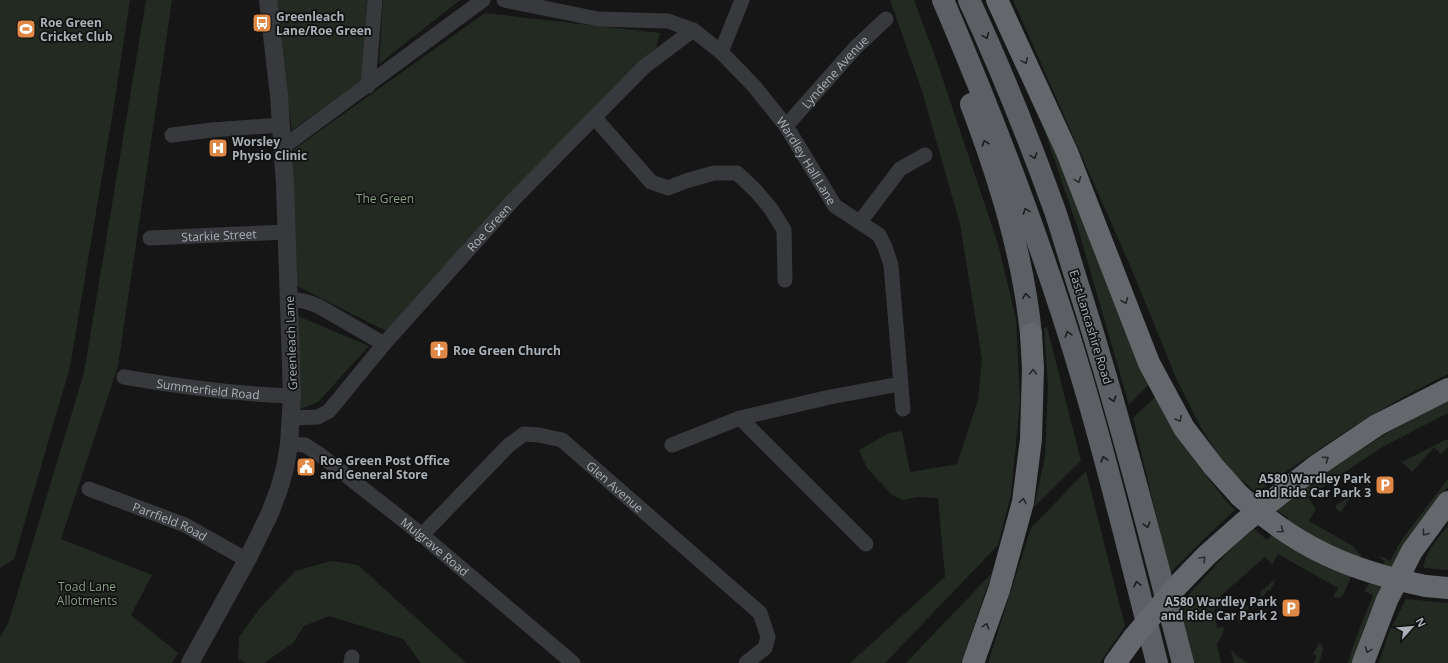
<svg xmlns="http://www.w3.org/2000/svg" width="1448" height="663" font-family="'Open Sans',sans-serif">
	<style>
		.green { fill: #232a22 }
		.lines { fill: none; stroke-linecap: round; stroke-linejoin: round }
		.minor { stroke: #37393c; stroke-width: 15 }
		.tertiary { stroke: #37393c; stroke-width: 18 }
		.trunk { stroke: #5c6064; stroke-width: 22 }
		.motorway { stroke: #64686d; stroke-width: 22 }
		.motorway-bridge { stroke: #64686d; stroke-width: 22 }
		.oneway { stroke: #1c1d1e }
		.oneway2 { stroke: #262729 }
		.labels { text-anchor: middle; dominant-baseline: central; stroke-width: 3.5; stroke-linejoin: round; paint-order: stroke }
		.poi-label { font-size: 12px; font-weight: bold; fill: #a9b0b6; stroke: #111112; text-anchor: start }
		.street-label { font-size: 12px; fill: #a9b0b6; stroke: #111112 }
		.park-label { font-size: 12px; fill: #879f82; stroke: #111112 }
	</style>
	<rect width="100%" height="100%" fill="#161617"/>
	<g class="green">
		<polygon points="0,0 130,0 113,111 70,367 14,559 0,568"/>
		<polygon points="146,0 172,0 118,366 61,539 152,575 131,615 178,653 172,663 0,663 0,637 8,624 84,373"/>
		<polygon points="273,0 367,0 362,80 292,130"/>
		<polygon points="383,0 460,0 379,64"/>
		<polygon points="890,0 914,0 935,56 998,244 1016,319 1020,402 1011,495 998,545 885,663 850,663 945,577 938,498 919,497 902,500 892,495 867,468 859,450 889,433 902,431 910,472 957,464 978,400 982,359 960,224 922,91"/>
		<path d="M 1013,0 L 1448,0 L 1448,374 C 1378,408 1319,448 1256,493 L 1226,466 L 1200,426 L 1176,378 L 1132,270 Z"/>
		<polygon points="485,13 660,33 656,48 386,331 297,286 290,152"/>
		<polygon points="1032,94 1150,383 1129,405 1079,232"/>
		<polygon points="298,316 369,346 318,402 299,410"/>
		<polygon points="1047,327 1081,461 1034,507 1045,457 1048,386 1044,328"/>
		<polygon points="1156,396 1192,457 1226,501 1235,510 1209,534 1170,573 1133,418"/>
		<path d="M 1448,401 L 1448,413 L 1384,446 L 1308,497 L 1316,509 L 1309,521 L 1351,545 L 1361,555 L 1343,595 C 1340,598 1337,599 1333,597 L 1338,588 L 1278,554 L 1272,565 L 1265,557 L 1218,598 L 1224,607 L 1214,609 L 1217,628 L 1224,627 L 1223,633 L 1217,644 L 1221,663 L 1190,663 L 1177,607 L 1229,551 L 1253,528 L 1267,540 L 1288,518 L 1276,510 C 1329,467 1386,431 1448,401 Z"/>
		<polygon points="1445,440 1448,440 1448,447 1441,454 1434,447 1412,472 1402,462"/>
		<polygon points="1086,471 1125,626 1100,663 988,663 1031,528"/>
		<polygon points="1448,479 1448,487 1441,495 1377,597 1365,625 1353,663 1348,663 1354,643 1373,595 1364,591 1385,562 1380,558 1381,556 1390,561 1402,539"/>
		<polygon points="1372,482 1365,492 1361,489 1355,498 1351,496 1341,512 1336,509 1336,505"/>
		<path d="M 1448,525 L 1448,570 L 1424,568 C 1422,556 1441,535 1448,525 Z"/>
		<polygon points="331,561 358,565 466,663 421,663 403,639 329,616 304,626 293,643 264,663 246,663 238,659 239,637 260,608 295,571"/>
		<polygon points="992,573 961,663 906,663"/>
		<polygon points="1276,579 1270,591 1268,590 1262,598 1260,594 1261,591"/>
		<polygon points="1406,599 1448,603 1448,663 1379,663 1389,632"/>
		<path d="M 1246,605 L 1249,607 L 1239,624 C 1236,615 1238,609 1246,605 Z"/>
		<polygon points="1319,643 1322,645 1323,650 1319,663 1313,663 1317,656 1313,654"/>
		<polygon points="1232,650 1237,656 1248,663 1234,663 1231,651"/>
	</g>
	<g class="lines">
		<g class="minor">
			<path id="s1" d="M 504,0 L 598,19 L 668,21 L 693,30 L 721,52 L 754,86 L 786,126 L 835,206 L 879,235 L 885,247 L 891,265 L 903,409"/>
			<polyline points="721,52 742,0"/>
			<polyline points="368,86 375,0"/>
			<polyline points="595,118 651,182 668,188 686,181 714,173 737,173 756,191 771,209 784,230 785,280"/>
			<path id="s2" d="M 786,126 L 856,47 L 886,19"/>
			<polyline points="172,135 212,130 281,125"/>
			<polyline points="283,147 483,0"/>
			<polyline points="860,222 900,169 925,155"/>
			<path id="s3" d="M 150,238 L 287,232"/>
			<path d="M 290,299 C 301,300 310,302 320,307 L 384,344"/>
			<path id="s4" d="M 124,377 C 181,387 234,394 292,396"/>
			<path id="s5" d="M 291,418 L 318,417 L 329,411 L 384,344 L 514,199 L 644,67 L 693,30"/>
			<polyline points="740,418 866,544"/>
			<path id="s6" d="M 289,444 L 305,445 L 319,454 L 422,535 L 573,663"/>
			<polyline points="672,445 740,418 830,397 900,384"/>
			<path id="s7" d="M 89,489 L 185,525 L 247,560"/>
			<path id="s8" d="M 422,535 L 509,445 L 524,434 L 539,435 L 562,440 L 760,613 L 768,637 L 765,648 L 746,663"/>
			<polyline points="351,663 352,657"/>
		</g>
		<polyline class="tertiary" points="190,663 247,560 270,513 279,489 285,468 289,444 292,396 285,185 279,96 268,0"/>
		<g class="trunk">
			<path d="M 943,0 C 996,124 1044,249 1082,378 C 1110,472 1133,568 1157,663"/>
			<path d="M 969,0 C 1001,69 1029,139 1055,211 C 1063,235 1070,260 1078,285 C 1118,410 1150,536 1183,663"/>
			<path d="M 971,104 C 999,178 1023,255 1031,334"/>
		</g>
		<g class="motorway">
			<polyline points="997,0 1067,152 1149,363 1184,428 1214,467 1240,496"/>
			<polyline points="1426,586 1448,588"/>
			<polyline points="1176,587 1207,555 1243,523 1316,466 1377,425 1448,389"/>
			<polyline points="973,663 999,590 1023,502 1031,439 1033,368 1031,334"/>
			<polyline points="1115,663 1134,637"/>
			<polyline points="1363,663 1387,600 1412,551 1448,502"/>
		</g>
		<g class="motorway-bridge">
			<path d="M 1240,496 C 1298,548 1351,571 1426,586"/>
			<polyline points="1134,637 1176,587"/>
		</g>
	</g>
	<defs><path id="oneway-chevron" d="M-2-3.5L2.5 0L-2 3.5" fill="none" stroke-width="1.6" stroke-linecap="round" stroke-linejoin="round"/></defs>
	<g class="oneway">
		<use href="#oneway-chevron" transform="translate(986 36) rotate(66)"/>
		<use href="#oneway-chevron" transform="translate(985 143) rotate(-109)"/>
		<use href="#oneway-chevron" transform="translate(1034 156) rotate(70)"/>
		<use href="#oneway-chevron" transform="translate(1026 211) rotate(-110)"/>
		<use href="#oneway-chevron" transform="translate(1026 296) rotate(-98)"/>
		<use href="#oneway-chevron" transform="translate(1068 334) rotate(-108)"/>
		<use href="#oneway-chevron" transform="translate(1113 399) rotate(74)"/>
		<use href="#oneway-chevron" transform="translate(1104 459) rotate(-105)"/>
		<use href="#oneway-chevron" transform="translate(1147 525) rotate(75)"/>
		<use href="#oneway-chevron" transform="translate(1137 584) rotate(-103)"/>
	</g>
	<g class="oneway2">
		<use href="#oneway-chevron" transform="translate(1025 61) rotate(66)"/>
		<use href="#oneway-chevron" transform="translate(1078 180) rotate(69)"/>
		<use href="#oneway-chevron" transform="translate(1125 301) rotate(68)"/>
		<use href="#oneway-chevron" transform="translate(1033 372) rotate(-89)"/>
		<use href="#oneway-chevron" transform="translate(1179 419) rotate(61)"/>
		<use href="#oneway-chevron" transform="translate(1326 459) rotate(-34)"/>
		<use href="#oneway-chevron" transform="translate(1023 501) rotate(-79)"/>
		<use href="#oneway-chevron" transform="translate(1281 530) rotate(35)"/>
		<use href="#oneway-chevron" transform="translate(1425 533) rotate(126)"/>
		<use href="#oneway-chevron" transform="translate(1203 559) rotate(-45)"/>
		<use href="#oneway-chevron" transform="translate(986 626) rotate(-71)"/>
		<use href="#oneway-chevron" transform="translate(1368 650) rotate(111)"/>
	</g>
	<defs>
		<g id="bus-square" transform="scale(1)"><rect x="-9" y="-9" width="18" height="18" rx="4" fill="#e08845" stroke="#111112"/><path d="M-5-6H5V4H4V6H2V4H-2V6H-4V4H-5ZM-3.5-4V0h7V-4ZM-3.5 1.2v1.5H-2V1.2ZM2 1.2v1.5H3.5V1.2Z" fill="#fff"/></g>
		<g id="stadium-square" transform="scale(1)"><rect x="-9" y="-9" width="18" height="18" rx="4" fill="#e08845" stroke="#111112"/><path d="M0-5a6.5 5 0 1 0 0 10a6.5 5 0 1 0 0-10ZM-3.5-1.8h7v3.6h-7Z" fill="#fff"/></g>
		<g id="hospital-square" transform="scale(1)"><rect x="-9" y="-9" width="18" height="18" rx="4" fill="#e08845" stroke="#111112"/><path d="M-5-5h3v3.5h4V-5h3V5h-3V1.5h-4V5h-3Z" fill="#fff"/></g>
		<g id="church-square" transform="scale(1)"><rect x="-9" y="-9" width="18" height="18" rx="4" fill="#e08845" stroke="#111112"/><path d="M-1.2-6h2.4v3.5h3.3v2.4h-3.3V6h-2.4V-.1h-3.3v-2.4h3.3Z" fill="#fff"/></g>
		<g id="civic-square" transform="scale(1)"><rect x="-9" y="-9" width="18" height="18" rx="4" fill="#e08845" stroke="#111112"/><path d="M-.6-6.5H3V-4.5H.6V-3L4-1V1h2V6H-6V1h2V-1L-.6-3ZM-1.2 2.5V6h2.4V2.5Z" fill="#fff"/></g>
		<g id="parking-square" transform="scale(1)"><rect x="-9" y="-9" width="18" height="18" rx="4" fill="#e08845" stroke="#111112"/><path d="M-3.5-5.5H1a3.5 3.5 0 0 1 0 7H-1V5.5H-3.5ZM-1-3.4V-.6H.8a1.4 1.4 0 0 0 0-2.8Z" fill="#fff"/></g>
	</defs>
	<g fill-rule="evenodd">
		<use href="#bus-square" x="262" y="23"/>
		<use href="#stadium-square" x="26" y="29"/>
		<use href="#hospital-square" x="218" y="148"/>
		<use href="#church-square" x="439" y="350"/>
		<use href="#civic-square" x="306" y="467"/>
		<use href="#parking-square" x="1385" y="485"/>
		<use href="#parking-square" x="1291" y="608"/>
	</g>
	<g class="labels">
		<g class="poi-label">
			<text x="276" y="16">Greenleach<tspan x="276" dy="14">Lane/Roe Green</tspan></text>
			<text x="40" y="22">Roe Green<tspan x="40" dy="14">Cricket Club</tspan></text>
			<text x="232" y="141">Worsley<tspan x="232" dy="14">Physio Clinic</tspan></text>
			<text x="453" y="350">Roe Green Church</text>
			<text x="320" y="460">Roe Green Post Office<tspan x="320" dy="14">and General Store</tspan></text>
			<text x="1371" y="478" text-anchor="end">A580 Wardley Park<tspan x="1371" dy="14">and Ride Car Park 3</tspan></text>
			<text x="1277" y="601" text-anchor="end">A580 Wardley Park<tspan x="1277" dy="14">and Ride Car Park 2</tspan></text>
		</g>
		<g class="street-label">
			<text stroke="none"><textPath href="#s2" startOffset="73">Lyndene Avenue</textPath></text>
			<text stroke="none"><textPath href="#s1" startOffset="367">Wardley Hall Lane</textPath></text>
			<text stroke="none"><textPath href="#s5" startOffset="283">Roe Green</textPath></text>
			<text stroke="none"><textPath href="#s3" startOffset="69">Starkie Street</textPath></text>
			<text transform="translate(1091 327) rotate(73)">East Lancashire Road</text>
			<text transform="translate(291 343) rotate(-92)">Greenleach Lane</text>
			<text stroke="none"><textPath href="#s4" startOffset="85">Summerfield Road</textPath></text>
			<text stroke="none"><textPath href="#s8" startOffset="253">Glen Avenue</textPath></text>
			<text stroke="none"><textPath href="#s7" startOffset="87">Parrfield Road</textPath></text>
			<text stroke="none"><textPath href="#s6" startOffset="181">Mulgrave Road</textPath></text>
		</g>
		<g class="park-label">
			<text x="385" y="198">The Green</text>
			<text x="87" y="586">Toad Lane<tspan x="87" dy="14">Allotments</tspan></text>
		</g>
	</g>
	<g transform="translate(1412 627) rotate(63)" stroke="#111112" stroke-width="3" paint-order="stroke">
	<path d="M0-3L7 15L0 10L-7 15Z" fill="#a9b0b6"/>
	<text y="-6" font-size="11" font-weight="bold" text-anchor="middle" fill="#a9b0b6">N</text>
	</g>
</svg>
